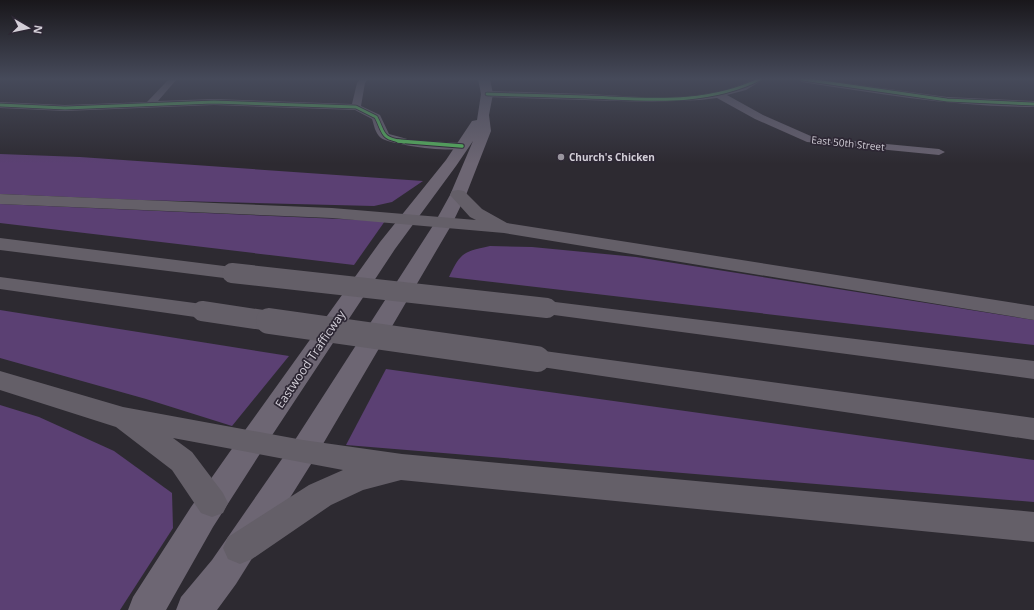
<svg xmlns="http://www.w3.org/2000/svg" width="1034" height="610" font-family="'Open Sans',sans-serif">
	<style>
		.green { fill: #5b4073 }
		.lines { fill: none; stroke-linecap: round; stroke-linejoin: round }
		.street { fill: #696270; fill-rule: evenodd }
		.secondary { fill: #6d6673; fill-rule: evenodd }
		.highway { fill: #645f68; fill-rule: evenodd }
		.highway-bridge-far1 { stroke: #645f68; stroke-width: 20 }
		.highway-bridge { stroke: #645f68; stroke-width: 26 }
		.cycleway-far1-casing { stroke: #2d2734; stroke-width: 4.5 }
		.cycleway-casing { stroke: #2d2734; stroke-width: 5.5 }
		.cycleway-far1 { stroke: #56b35d; stroke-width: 3 }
		.cycleway { stroke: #56b35d; stroke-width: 3.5 }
		.poi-dot { fill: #99959e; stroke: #2d2734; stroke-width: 1.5 }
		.labels { text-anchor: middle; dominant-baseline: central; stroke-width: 3.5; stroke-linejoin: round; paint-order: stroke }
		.far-street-label { font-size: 10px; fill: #d3cfd8; stroke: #2d2734 }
		.far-poi-label { font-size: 10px; font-weight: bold; fill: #d3cfd8; stroke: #2d2734; text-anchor: start }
		.street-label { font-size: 12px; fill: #d3cfd8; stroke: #2d2734 }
	</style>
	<rect width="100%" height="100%" fill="#2d2a31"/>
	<g class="green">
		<polygon points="0,154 80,157 423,181 392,202 374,206 139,200 0,194"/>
		<polygon points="0,204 385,221 354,265 0,223"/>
		<path d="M 490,246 L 532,247 L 636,257 L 1034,320 L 1034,345 L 449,277 C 461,252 463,252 490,246 Z"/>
		<polygon points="0,310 289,356 232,426 146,399 0,358"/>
		<polygon points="386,369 1034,460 1034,502 346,445"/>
		<polygon points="0,405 39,417 114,451 172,493 173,528 120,610 0,610"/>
	</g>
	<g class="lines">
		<g class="street">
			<path d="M 169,79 L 177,79 L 158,101 L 214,99 L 352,104 L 357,83 L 360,79 L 368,79 L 365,83 L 361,106 L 380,115 L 389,134 L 411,140 L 462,143 L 468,146 C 461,155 391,145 381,138 C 375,133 374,125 372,119 L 355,110 L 214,105 L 65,111 L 0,108 L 0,102 L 65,105 L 147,102 Z"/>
			<path d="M 754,79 L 764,79 L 746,90 L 727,95 L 763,115 L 813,137 L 939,149 L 945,152 L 939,155 L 807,142 L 755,119 L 717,98 L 700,100 L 652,102 L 487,97 L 482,94 L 487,91 C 521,92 554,93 588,94 C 643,97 703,104 754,79 Z"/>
			<path d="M 798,79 L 816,79 L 947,97 L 1034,101 L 1034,107 C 956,107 879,94 802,82 Z"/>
		</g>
		<polygon class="secondary" points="478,79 490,79 493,94 489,115 491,131 466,195 452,224 313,461 236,584 217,610 176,610 181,597 212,560 293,443 434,224 450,195 473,141 456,166 395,249 263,449 213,527 166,610 128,610 133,597 191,507 243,433 380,242 446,160 472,121 477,120 481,94"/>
		<g class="highway">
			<polygon points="458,190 464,191 482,209 507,223 1034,306 1034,320 504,233 332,218 0,204 0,194 332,208 476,220 470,217 450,195 452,191"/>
			<polygon points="0,238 232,267 239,269 242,273 239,277 232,279 0,250"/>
			<polygon points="0,277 202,304 210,306 213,311 210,316 202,318 0,289"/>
			<polygon points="547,301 1034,361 1034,379 539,313 536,308 539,303"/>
			<polygon points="537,350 1034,418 1034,440 528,365 525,359 528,353"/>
			<polygon points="0,371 123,407 303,440 402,454 1034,512 1034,542 401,480 363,490 331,505 252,559 240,564 228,559 223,548 228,537 309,485 343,470 173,438 192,452 223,493 228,503 223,513 212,517 201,513 172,470 116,427 0,390"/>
		</g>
		<g class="highway-bridge-far1">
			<polyline points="232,273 547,308"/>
			<polyline points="202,311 276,322"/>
		</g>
		<polyline class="highway-bridge" points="269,321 537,359"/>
		<g class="cycleway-far1-casing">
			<g id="cycleway-far1">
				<polyline points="802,79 947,100 1034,104"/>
				<path d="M 487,94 C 520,95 554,96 587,97 C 646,99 706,106 760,79"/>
				<path d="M 0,105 L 65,108 L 214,102 L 356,107 L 376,117 C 385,134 380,138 404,142"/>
			</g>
		</g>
		<g class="cycleway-casing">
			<polyline id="cycleway" points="398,141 462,146"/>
		</g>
		<use href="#cycleway-far1" class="cycleway-far1"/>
		<use href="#cycleway" class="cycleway"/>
	</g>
	<linearGradient id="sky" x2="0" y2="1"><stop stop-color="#19171b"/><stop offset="0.48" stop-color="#464a5a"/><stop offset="1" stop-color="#464a5a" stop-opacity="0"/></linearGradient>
	<rect width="1034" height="164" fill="url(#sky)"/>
	<circle class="poi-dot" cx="561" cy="157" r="4"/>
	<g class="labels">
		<g class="far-street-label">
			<text transform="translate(848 143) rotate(6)">East 50th Street</text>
		</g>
		<g class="far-poi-label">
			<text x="569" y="157">Church's Chicken</text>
		</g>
		<g class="street-label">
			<text transform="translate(310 359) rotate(-56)">Eastwood Trafficway</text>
		</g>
	</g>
	<g transform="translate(28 28) rotate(99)" stroke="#2d2734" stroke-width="3" paint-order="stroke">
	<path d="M0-3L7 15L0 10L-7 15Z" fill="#d3cfd8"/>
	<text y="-6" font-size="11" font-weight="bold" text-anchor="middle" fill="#d3cfd8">N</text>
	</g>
</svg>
